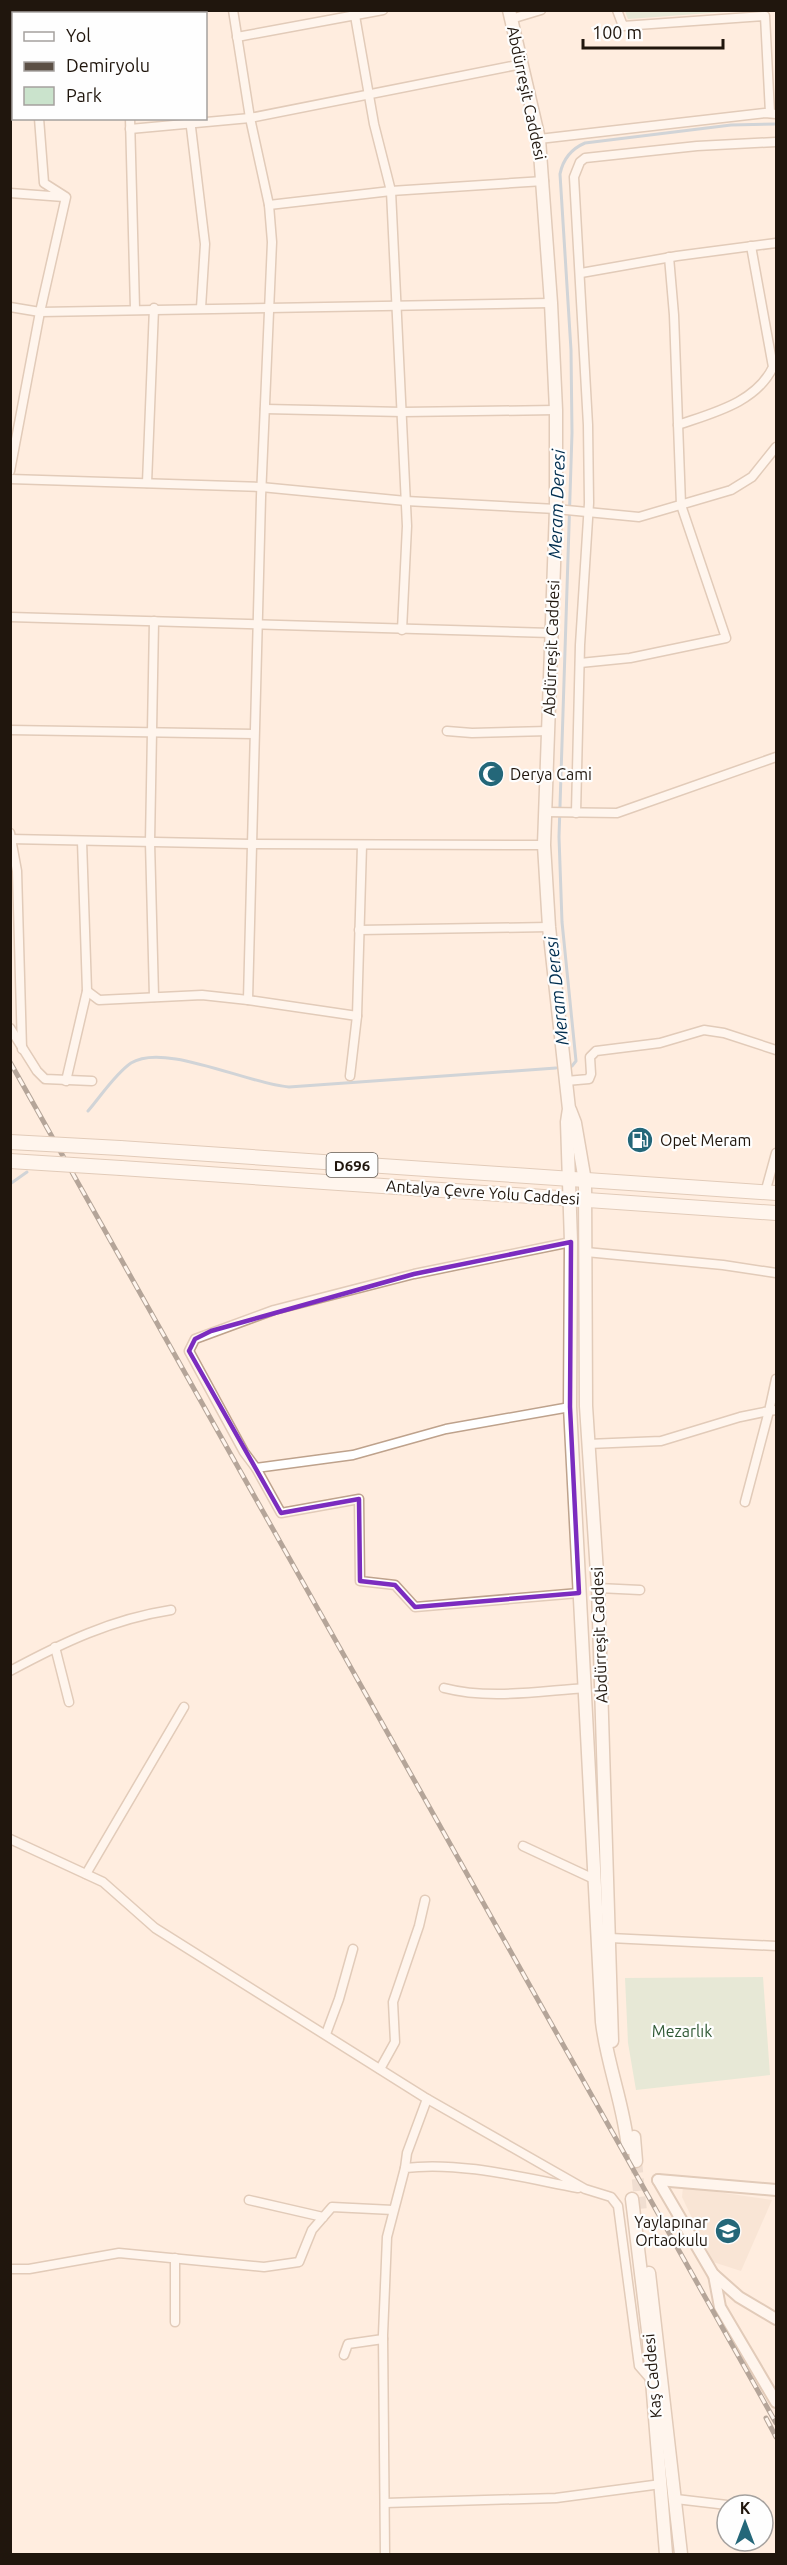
<svg xmlns="http://www.w3.org/2000/svg" width="787" height="2565" font-family="Ubuntu,sans-serif">
	<style>
		.built { fill: #f1dccb }
		.green { fill: #cae3cc }
		.lines { fill: none; stroke-linecap: round; stroke-linejoin: round }
		.stream { stroke: #9ab5ce; stroke-width: 3 }
		.secondary-tunnel { stroke: #decdc0; stroke-width: 12; stroke-dasharray: 12 6; stroke-linecap: butt }
		.minor-casing { stroke: #bea28c; stroke-width: 11 }
		.tertiary-casing { stroke: #bea28c; stroke-width: 14 }
		.secondary-casing { stroke: #bea28c; stroke-width: 15 }
		.trunk-casing { stroke: #bea28c; stroke-width: 16 }
		.minor { stroke: #fff; stroke-width: 8 }
		.tertiary { stroke: #fff; stroke-width: 10 }
		.secondary { stroke: #fff; stroke-width: 12 }
		.trunk { stroke: #fff; stroke-width: 14 }
		.rail-casing { stroke: #5b4f45; stroke-width: 5 }
		.rail { stroke: #fefefe; stroke-width: 3; stroke-dasharray: 9; stroke-linecap: butt }
		.trunk-bridge-casing { stroke: #bea28c; stroke-width: 16; stroke-linecap: butt }
		.trunk-bridge { stroke: #fff; stroke-width: 14 }
		.marked { fill: none; stroke: #7b2cbf; stroke-width: 4.5; stroke-linejoin: round }
		.labels { text-anchor: middle; dominant-baseline: central; stroke-width: 4.5; stroke-linejoin: round; paint-order: stroke }
		.shield { fill: #fefefe; stroke: #635c55; stroke-width: 1.5 }
		.shield-label { font-size: 15px; font-weight: bold; fill: #20160d }
		.street-label { font-size: 16px; fill: #20160d; stroke: #fefefe }
		.poi-label { font-size: 16px; fill: #20160d; stroke: #fefefe; text-anchor: start }
		.park-label { font-size: 16px; fill: #2f5935; stroke: #fefefe }
		.water-label { font-size: 18px; font-style: italic; fill: #002e4f; stroke: #fefefe }
	</style>
	<rect width="100%" height="100%" fill="#ffeddf"/>
	<polygon class="built" points="683,2187 772,2200 741,2271 713,2262 682,2197"/>
	<g class="green">
		<polygon points="625,11 625,10 737,11 628,19"/>
		<polygon points="763,1977 770,2075 636,2090 628,2043 625,1978"/>
	</g>
	<g class="lines">
		<g class="stream">
			<path d="M 572,1066 L 576,1061 L 562,922 L 559,837 L 572,433 L 571,350 L 560,174 C 563,159 571,149 585,143 L 731,125 L 776,124"/>
			<path d="M 88,1111 C 101,1096 115,1074 131,1063 C 164,1042 248,1084 289,1087 L 556,1068"/>
			<polyline points="10,1184 27,1172"/>
		</g>
		<polyline class="secondary-tunnel" points="636,2161 641,2212"/>
		<g class="minor-casing">
			<g id="minor">
				<polyline points="31,10 31,14"/>
				<polyline points="126,10 126,14"/>
				<polyline points="179,10 179,14"/>
				<polyline points="233,10 250,118 269,205 272,242 261,497 248,1000"/>
				<polyline points="354,10 374,124 391,191 407,526 402,630"/>
				<polyline points="617,10 623,26 765,16 770,113"/>
				<polyline points="511,19 541,10"/>
				<polyline points="237,37 383,10"/>
				<polyline points="130,118 135,309"/>
				<polyline points="190,119 205,244 201,308"/>
				<polyline points="130,129 250,118 522,64"/>
				<polyline points="539,139 765,113 776,114"/>
				<polyline points="10,193 64,197"/>
				<polyline points="269,205 391,191 544,181"/>
				<polyline points="581,273 677,256 776,243"/>
				<polyline points="10,307 40,312 551,303"/>
				<polyline points="265,409 403,412 556,410"/>
				<path d="M 678,425 C 712,413 756,403 773,367 L 751,246"/>
				<polyline points="10,471 40,312 66,197 44,183 39,118"/>
				<polyline points="10,479 261,487 406,501 556,509 639,517 731,490 752,477 776,447"/>
				<polyline points="147,483 154,308"/>
				<polyline points="10,617 551,633"/>
				<polyline points="154,621 150,842 154,997"/>
				<polyline points="580,663 630,658 726,638 681,505 674,315 669,257"/>
				<polyline points="10,730 254,734"/>
				<polyline points="447,731 472,733 549,731"/>
				<polyline points="545,812 617,813 776,757"/>
				<polyline points="576,813 580,645 589,503 588,425 574,177 580,162 585,158 697,146 776,142"/>
				<polyline points="10,833 17,871 22,1049"/>
				<polyline points="10,839 251,844 544,845"/>
				<polyline points="82,841 87,991 99,1000 202,995 248,1000 357,1016"/>
				<polyline points="359,930 549,927"/>
				<polyline points="10,1028 37,1071 45,1079 92,1081"/>
				<polyline points="350,1076 357,1016 362,845"/>
				<polyline points="66,1081 87,991"/>
				<polyline points="566,1081 589,1079 591,1074 590,1057 596,1051 660,1043 704,1030 724,1033 776,1050"/>
				<polyline points="765,1193 776,1153"/>
				<polyline points="586,1252 723,1265 776,1273"/>
				<polyline points="570,1407 446,1429 353,1455 256,1468 244,1452 189,1351 195,1339 274,1310 414,1274 571,1242"/>
				<polyline points="588,1444 661,1441 740,1417 769,1411 776,1379"/>
				<polyline points="256,1468 281,1513 359,1499 360,1581 395,1585 415,1607 579,1593"/>
				<polyline points="745,1502 769,1411 776,1410"/>
				<polyline points="598,1588 640,1590"/>
				<polyline points="55,1647 69,1702"/>
				<path d="M 10,1671 C 62,1643 112,1619 171,1610"/>
				<path d="M 444,1688 C 490,1700 539,1691 586,1688"/>
				<polyline points="10,1839 103,1882 155,1928 424,2097 585,2189 611,2197 618,2206 639,2366 652,2381"/>
				<polyline points="523,1846 596,1880"/>
				<polyline points="86,1874 184,1707"/>
				<polyline points="610,1938 776,1946"/>
				<polyline points="326,2034 339,1999 353,1949"/>
				<polyline points="380,2069 395,2042 393,2002 419,1926 425,1900"/>
				<polyline points="405,2168 407,2153 427,2099"/>
				<polyline points="249,2200 323,2217"/>
				<polyline points="10,2269 29,2269 119,2253 264,2267 299,2262 312,2230 332,2207 393,2210"/>
				<polyline points="175,2322 175,2258"/>
				<polyline points="344,2355 348,2344 383,2339"/>
				<polyline points="676,2499 727,2505"/>
				<polyline points="385,2503 556,2498 661,2484"/>
				<path d="M 385,2554 L 383,2335 L 387,2237 L 405,2168 C 460,2161 524,2178 578,2188"/>
			</g>
		</g>
		<g class="tertiary-casing">
			<g id="tertiary">
				<polyline points="658,2180 713,2274 739,2297 776,2319"/>
				<polyline points="658,2180 776,2190"/>
				<polyline points="714,2275 720,2307 776,2402"/>
			</g>
		</g>
		<g class="secondary-casing">
			<g id="secondary">
				<path d="M 509,10 L 539,139 L 551,303 L 556,410 L 556,509 L 544,845 L 549,927 L 569,1109 L 567,1122 L 571,1242 L 570,1407 L 602,2022 C 607,2065 624,2105 628,2148"/>
				<polyline points="570,1110 575,1123 585,1181 586,1406 598,1588 612,2041"/>
				<polyline points="634,2137 636,2161"/>
				<polyline points="632,2199 648,2331 666,2554"/>
				<polyline points="649,2273 681,2554"/>
			</g>
		</g>
		<g class="trunk-casing">
			<g id="trunk">
				<polyline points="120,1148 776,1193"/>
				<polyline points="121,1168 776,1213"/>
			</g>
		</g>
		<use href="#minor" class="minor"/>
		<use href="#tertiary" class="tertiary"/>
		<use href="#secondary" class="secondary"/>
		<use href="#trunk" class="trunk"/>
		<g class="rail-casing">
			<g id="rail">
				<polyline points="10,1062 776,2423"/>
				<polyline points="766,2418 776,2437"/>
			</g>
		</g>
		<use href="#rail" class="rail"/>
		<g class="trunk-bridge-casing">
			<g id="trunk-bridge">
				<polyline points="10,1142 120,1148"/>
				<polyline points="10,1161 121,1168"/>
			</g>
		</g>
		<use href="#trunk-bridge" class="trunk-bridge"/>
	</g>
	<path d="M0 0H787V2565H0ZM 571,1242 L 570,1407 L 579,1593 L 415,1607 L 395,1585 L 360,1581 L 359,1499 L 281,1513 L 189,1351 L 195,1339 L 211,1331 L 414,1274 Z" fill="#ffeddf" fill-opacity=".55" fill-rule="evenodd"/>
	<path class="marked" d="M 571,1242 L 570,1407 L 579,1593 L 415,1607 L 395,1585 L 360,1581 L 359,1499 L 281,1513 L 189,1351 L 195,1339 L 211,1331 L 414,1274 Z"/>
	<defs>
		<g id="mosque-disc" transform="scale(1.35)"><circle r="9.5" fill="#246779" stroke="#fefefe"/><path d="M3.5-4.9A6 6 0 1 0 3.5 4.9A5 5 0 1 1 3.5-4.9Z" fill="#fff"/></g>
		<g id="fuel-disc" transform="scale(1.35)"><circle r="9.5" fill="#246779" stroke="#fefefe"/><path d="M-5.5-6h7V0h2V4h1.3V-2.5L3-4.5l.8-.8L6-3V5H2.5V1h-1V6h-7ZM-4.2-4.7v3.2H.2V-4.7Z" fill="#fff"/></g>
		<g id="school-disc" transform="scale(1.35)"><circle r="9.5" fill="#246779" stroke="#fefefe"/><path d="M0-5L7-2L0 1L-7-2ZM-4 1L0 2.5L4 1V4Q0 6-4 4Z" fill="#fff"/></g>
	</defs>
	<g fill-rule="evenodd">
		<use href="#mosque-disc" x="491" y="774"/>
		<use href="#fuel-disc" x="640" y="1140"/>
		<use href="#school-disc" x="728" y="2231"/>
	</g>
	<g class="labels">
		<rect class="shield" x="326.5" y="1153" width="51" height="24" rx="4.5"/>
		<g class="shield-label">
			<text x="352" y="1165">D696</text>
		</g>
		<g class="street-label">
			<text transform="translate(527 93) rotate(78)">Abdürreşit Caddesi</text>
			<text transform="translate(551 648) rotate(-88)">Abdürreşit Caddesi</text>
			<text transform="translate(483 1192) rotate(4)">Antalya Çevre Yolu Caddesi</text>
			<text transform="translate(599 1635) rotate(-92)">Abdürreşit Caddesi</text>
			<text transform="translate(652 2376) rotate(-95)">Kaş Caddesi</text>
		</g>
		<g class="poi-label">
			<text x="510" y="774">Derya Cami</text>
			<text x="660" y="1140">Opet Meram</text>
			<text x="708" y="2222" text-anchor="end">Yaylapınar<tspan x="708" dy="18">Ortaokulu</tspan></text>
		</g>
		<g class="park-label">
			<text x="682" y="2031">Mezarlık</text>
		</g>
		<g class="water-label">
			<text transform="translate(556 504) rotate(-88)">Meram Deresi</text>
			<text transform="translate(556 991) rotate(-96)">Meram Deresi</text>
		</g>
	</g>
	<rect width="787" height="2565" fill="none" stroke="#20160d" stroke-width="24"/>
	<rect x="12" y="12" width="195" height="108" fill="#fefefe" stroke="#a5a19e" stroke-width="1.5"/>
	<rect x="24" y="32" width="30" height="9" fill="#ffffff" stroke="#a5a19e" stroke-width="1.5"/>
	<text x="66" y="42" font-size="18" fill="#20160d">Yol</text>
	<rect x="24" y="62" width="30" height="9" fill="#5b4f45" stroke="#a5a19e" stroke-width="1.5"/>
	<text x="66" y="72" font-size="18" fill="#20160d">Demiryolu</text>
	<rect x="24" y="87" width="30" height="18" fill="#cae3cc" stroke="#a5a19e" stroke-width="1.5"/>
	<text x="66" y="102" font-size="18" fill="#20160d">Park</text>
	<g transform="translate(745 2523)"><circle r="28" fill="#fefefe" stroke="#a5a19e" stroke-width="1.5"/>
	<path d="M0-4.5L10 22L0 15L-10 22Z" fill="#246779"/>
	<text y="-9" font-size="16" font-weight="bold" text-anchor="middle" fill="#20160d">K</text>
	</g>
	<path d="M583 39v9h140v-9" fill="none" stroke="#20160d" stroke-width="3"/>
	<text x="592" y="39" font-size="18" fill="#20160d" stroke="#fefefe" stroke-width="4.5" paint-order="stroke">100 m</text>
</svg>
